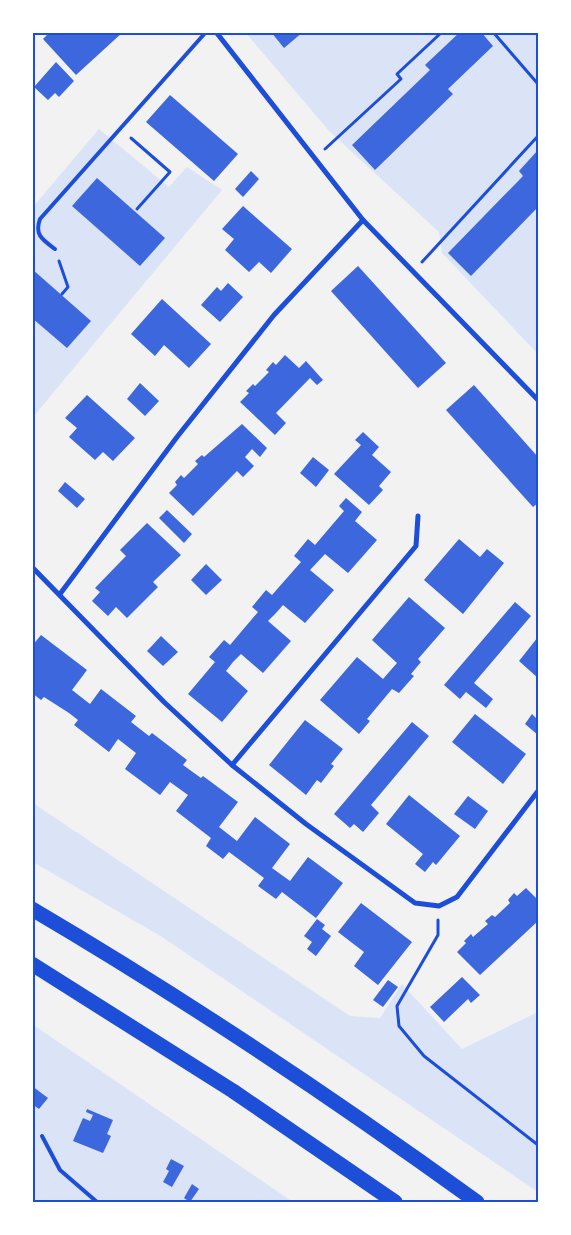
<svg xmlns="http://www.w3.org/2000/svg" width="571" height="1235" font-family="'Work Sans',sans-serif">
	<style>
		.green { fill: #dbe4f7 }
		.building { fill: #3d67dc }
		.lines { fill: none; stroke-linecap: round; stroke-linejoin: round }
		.path { stroke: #1d4ed8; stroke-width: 3 }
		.service { stroke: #1d4ed8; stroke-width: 4 }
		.minor { stroke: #1d4ed8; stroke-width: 5 }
		.motorway { stroke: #1d4ed8; stroke-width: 15 }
		.neatline { fill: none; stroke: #1d4ed8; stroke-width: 2 }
	</style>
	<rect width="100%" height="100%" fill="#f2f2f2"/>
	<g class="green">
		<polygon points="246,33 538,33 538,354 442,253 439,232 329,131"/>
		<polygon points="99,129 169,187 187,167 222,190 33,417 33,207"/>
		<polygon points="33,803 350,1016 380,1018 402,984 462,1049 538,1012 538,1192 162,937 33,862"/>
		<polygon points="32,1024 293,1202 33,1202"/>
	</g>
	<g class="building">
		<polygon points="50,32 123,32 76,75 43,39"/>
		<polygon points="271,32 303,32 284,48"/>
		<polygon points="460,32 481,32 493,46 448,89 453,94 375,170 352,145 430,70 425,65"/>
		<polygon points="56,62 74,81 59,97 55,93 48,100 34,87"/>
		<polygon points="170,95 238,154 214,181 146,122"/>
		<polygon points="538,150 538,207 471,276 448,253 523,176 519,171"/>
		<polygon points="251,171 259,179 243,197 235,189"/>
		<polygon points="97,178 165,238 140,266 72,206"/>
		<polygon points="243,206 292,249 271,273 259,262 249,272 225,250 234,239 222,229"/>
		<polygon points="358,266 446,363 418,388 331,291"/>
		<polygon points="32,269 91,321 67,348 32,318"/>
		<polygon points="228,283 243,297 220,322 201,305 217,287 221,291"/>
		<polygon points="162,299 211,344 189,368 164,345 155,356 131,334"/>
		<polygon points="285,355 299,368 306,361 323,380 317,385 310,378 276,413 286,423 275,435 240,402 249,393 246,391 253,384 255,386 269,372 266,370 273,362 276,365"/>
		<polygon points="140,383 159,401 145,416 127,399"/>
		<polygon points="474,385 538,457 538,503 533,507 446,410"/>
		<polygon points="87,395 135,438 113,461 103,452 95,460 69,437 77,428 65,418"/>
		<polygon points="242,424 267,448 260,457 252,449 245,457 254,466 243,477 237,471 193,516 169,493 177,485 175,482 181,475 184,478 198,464 195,461 202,455 204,457"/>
		<polygon points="363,432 379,447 372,455 391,472 379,486 383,490 369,505 334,474 361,445 355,440"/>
		<polygon points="313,457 329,470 316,487 300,473"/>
		<polygon points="65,482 85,499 77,508 58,491"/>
		<polygon points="346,498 362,512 355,521 377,540 348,573 325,554 310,570 334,590 305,623 283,605 276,613 268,621 291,641 263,673 241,654 233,662 226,671 248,691 222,722 188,694 215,662 209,657 217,648 224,640 230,645 258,612 252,607 266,590 272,595 301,562 294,556 308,539 315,545 344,511 339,506"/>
		<polygon points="167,510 192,534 184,543 159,518"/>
		<polygon points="147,523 181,555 153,582 158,587 127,618 116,607 108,616 92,601 100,592 95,588 126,556 120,550"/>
		<polygon points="459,539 480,557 487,549 504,563 463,614 424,580"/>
		<polygon points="206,564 222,580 206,595 191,580"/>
		<polygon points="409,597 445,628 418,659 421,662 411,674 414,676 399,693 392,689 367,719 370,721 359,734 320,700 357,657 383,679 397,663 372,640"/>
		<polygon points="515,602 531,616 474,683 493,699 486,708 466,692 460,699 444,685"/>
		<polygon points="41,635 87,670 72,690 90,704 101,689 136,716 131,722 149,736 152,733 169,746 187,760 183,765 201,778 203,776 238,802 219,827 237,841 255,817 290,844 272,868 290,881 308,857 343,883 316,918 282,892 276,899 258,886 264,878 229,852 223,859 206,846 211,838 176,811 188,795 170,782 160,795 125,769 136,753 118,739 109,752 74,725 78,720 69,713 44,697 41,700 32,693 32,646"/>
		<polygon points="161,636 178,652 163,666 147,651"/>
		<polygon points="538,637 538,678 519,661"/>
		<polygon points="475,714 526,754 503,784 452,742"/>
		<polygon points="532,714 537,719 538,717 538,735 525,724"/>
		<polygon points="305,720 343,749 331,764 334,766 321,783 317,780 306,795 269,765"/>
		<polygon points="412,722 429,736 371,805 379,813 363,832 354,824 350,828 334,814"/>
		<polygon points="409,795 460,836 436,865 433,862 425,872 415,864 423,854 386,824"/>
		<polygon points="468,796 488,811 475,829 454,814"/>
		<polygon points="526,888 538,900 538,921 480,975 457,952 466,943 464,941 471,934 473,937 488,924 485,921 492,915 495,917 510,903 508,900 514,893 517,896"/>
		<polygon points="361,903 412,942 378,985 354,966 364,952 338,932"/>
		<polygon points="317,919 325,925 322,929 331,936 316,956 307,949 312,942 304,936"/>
		<polygon points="462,977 480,995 471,1003 468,999 444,1022 430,1007"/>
		<polygon points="388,980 398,987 383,1007 373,1000"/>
		<polygon points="32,1086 48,1098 39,1109 32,1104"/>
		<polygon points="87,1109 113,1120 107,1134 111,1136 103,1153 73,1141 83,1118 90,1121 93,1115 86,1112"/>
		<polygon points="171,1159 184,1166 172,1187 163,1182 169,1171 166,1169"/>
		<polygon points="192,1184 199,1189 190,1202 184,1198"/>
	</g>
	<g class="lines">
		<g class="path">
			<polyline points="493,32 538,84"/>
			<polyline points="131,138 170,172 137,209"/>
			<polyline points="325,149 401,79 397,74 442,32"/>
			<polyline points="59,261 68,287 62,294"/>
			<polyline points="422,262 538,136"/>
			<polyline points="438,920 438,935 397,1006 399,1026 424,1056 538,1145"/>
		</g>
		<g class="service">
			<path d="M 55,249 C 43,240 34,235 40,219 L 206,32"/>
			<polyline points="42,1136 60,1170 97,1202"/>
		</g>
		<g class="minor">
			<polyline points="216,32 363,220 538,400"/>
			<polyline points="32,567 164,702 232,765 306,824 415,903 439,906 457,897 538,791"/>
			<polyline points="60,594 177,437 274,315 363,220"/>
			<polyline points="232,765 416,546 418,516"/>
		</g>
		<g class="motorway">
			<path d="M 32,909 C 185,999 333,1098 477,1202"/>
			<polyline points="32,964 233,1091 395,1202"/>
		</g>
	</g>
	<rect width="571" height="1235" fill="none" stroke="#ffffff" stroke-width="68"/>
	<rect x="34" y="34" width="503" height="1167" class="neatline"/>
</svg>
